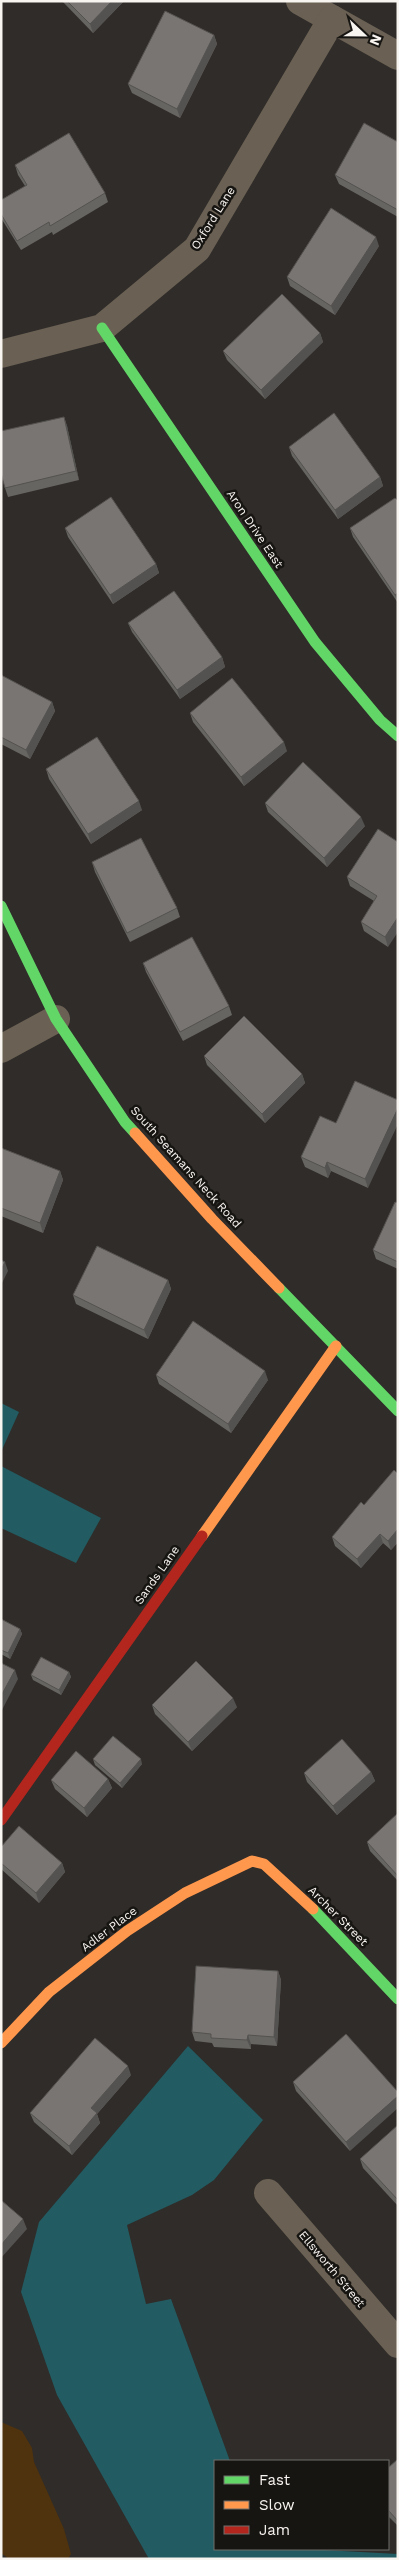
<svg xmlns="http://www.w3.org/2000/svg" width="399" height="2560" font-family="'Work Sans',sans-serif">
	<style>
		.green { fill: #4f320e }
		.water { fill: #225b61 }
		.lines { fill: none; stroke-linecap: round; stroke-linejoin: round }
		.street { stroke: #6a6053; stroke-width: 28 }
		.fast { stroke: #63d668; stroke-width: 11 }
		.slow { stroke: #ff974d; stroke-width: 11 }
		.jam { stroke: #b3261e; stroke-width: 11 }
		.wall { fill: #676562 }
		.shaded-wall { fill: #545250 }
		.building { fill: #787572; stroke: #545250 }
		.labels { text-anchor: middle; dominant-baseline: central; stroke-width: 5; stroke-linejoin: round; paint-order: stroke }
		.street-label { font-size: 12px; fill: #f8f4f0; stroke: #171512 }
	</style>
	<rect width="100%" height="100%" fill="#2f2c29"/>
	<polygon class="green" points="1,2422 22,2431 32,2448 34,2462 64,2529 71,2554 68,2559 9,2559 1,2553"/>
	<g class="water">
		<polygon points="1,1403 19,1412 1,1452"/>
		<polygon points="1,1466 101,1518 76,1563 1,1528"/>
		<polygon points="188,2046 263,2120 214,2180 192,2195 127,2225 146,2304 171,2299 230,2461 215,2461 215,2549 306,2549 398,2554 398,2559 149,2559 57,2395 21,2292 39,2222"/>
	</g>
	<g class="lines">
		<g class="street">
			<polyline points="300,1 398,56"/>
			<polyline points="1,354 102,328 197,249 332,19"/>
			<polyline points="1,1049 56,1019"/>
			<polyline points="268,2193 398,2344"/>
		</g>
		<g class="fast">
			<polyline points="102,328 315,642 380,720 398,736"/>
			<polyline points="1,906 56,1019 125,1122 135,1133"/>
			<polyline points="279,1288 398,1411"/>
			<polyline points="313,1909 398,1999"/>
		</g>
		<g class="slow">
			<polyline points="135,1133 212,1219 279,1288"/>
			<polyline points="202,1536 336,1346"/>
			<polyline points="1,2043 49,1992 127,1931 185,1893 252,1861 264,1864 313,1909"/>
		</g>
		<polyline class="jam" points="1,1820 202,1536"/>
	</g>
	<g class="wall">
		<polygon points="62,1 124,1 93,33"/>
		<polygon points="214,35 217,44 180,118 132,93 128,84"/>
		<polygon points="398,142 398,217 339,184 335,175"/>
		<polygon points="15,165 105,193 108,202 53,235 52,232 21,250 1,218 1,200 25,186 18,175"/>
		<polygon points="379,246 335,315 290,286 287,277"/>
		<polygon points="320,333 323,342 265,399 227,360 223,351"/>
		<polygon points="64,417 67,426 79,480 8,497 5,488"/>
		<polygon points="289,447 380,477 383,486 338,519 292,456"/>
		<polygon points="398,501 398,603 353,537 350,528"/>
		<polygon points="65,528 156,564 159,573 113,604 68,537"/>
		<polygon points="128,623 222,657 225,667 180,699 132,632"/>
		<polygon points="1,675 52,702 55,711 30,759 1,744"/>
		<polygon points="190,713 287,751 244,786 193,722"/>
		<polygon points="46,769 142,810 91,844 49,779"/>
		<polygon points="265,803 365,826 327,867 268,812"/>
		<polygon points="378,829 388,947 364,931 361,922 374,901 350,886 347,877"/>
		<polygon points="92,862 177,908 180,917 130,942 95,872"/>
		<polygon points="143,963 229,1006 232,1015 183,1041 146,972"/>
		<polygon points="204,1056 302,1074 305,1083 265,1123 207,1065"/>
		<polygon points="355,1081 368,1188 331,1171 328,1178 305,1167 301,1157 336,1123"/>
		<polygon points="1,1148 60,1171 63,1180 43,1233 1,1216"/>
		<polygon points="398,1203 398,1269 376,1259 373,1250"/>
		<polygon points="168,1280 171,1289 148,1339 76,1304 73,1295"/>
		<polygon points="156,1375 268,1380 231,1433 159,1384"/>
		<polygon points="398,1474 398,1542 391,1550 383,1543 361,1568 335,1546 332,1537 364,1505"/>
		<polygon points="1,1619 20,1629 22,1634 10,1659 1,1654"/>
		<polygon points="69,1672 71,1677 61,1695 33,1680 31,1675"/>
		<polygon points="152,1705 237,1707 192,1751 155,1714"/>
		<polygon points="93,1759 142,1764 122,1788 95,1765"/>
		<polygon points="371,1772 375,1781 337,1815 307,1782 304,1773"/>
		<polygon points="108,1779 112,1788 87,1817 55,1789 51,1780"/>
		<polygon points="398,1813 398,1881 370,1851 367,1842"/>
		<polygon points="1,1847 62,1863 65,1872 39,1903 1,1869"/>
		<polygon points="278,1971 281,1980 277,2046 251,2044 251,2049 214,2047 212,2043 195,2041 192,2032"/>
		<polygon points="346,2034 350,2151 296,2091 293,2082"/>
		<polygon points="131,2075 97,2114 100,2123 72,2155 34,2122 30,2113"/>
		<polygon points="398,2125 398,2206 363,2168 360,2159"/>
		<polygon points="398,2459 398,2526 388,2516 388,2468"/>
	</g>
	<g class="shaded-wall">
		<polygon points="112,1 124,1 93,33 90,24"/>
		<polygon points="214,35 217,44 180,118 177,109"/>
		<polygon points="376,237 379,246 335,315 331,306"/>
		<polygon points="320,333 323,342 265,399 261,390"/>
		<polygon points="64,417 67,426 79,480 76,471"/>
		<polygon points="380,477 383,486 338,519 335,510"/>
		<polygon points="156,564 159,573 113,604 110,595"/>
		<polygon points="398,593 398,602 395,595"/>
		<polygon points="222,657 225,667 180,699 177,690"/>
		<polygon points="52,702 55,711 30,759 26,750"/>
		<polygon points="284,742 287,751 244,786 241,777"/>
		<polygon points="139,801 142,810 91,844 88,834"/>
		<polygon points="361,817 365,826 327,867 324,858"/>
		<polygon points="398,917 398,932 388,947 385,937"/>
		<polygon points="302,1074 305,1083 265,1123 262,1114"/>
		<polygon points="398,1108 398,1124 368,1188 365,1179"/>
		<polygon points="327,1162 331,1171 328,1178 325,1168"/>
		<polygon points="60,1171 63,1180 43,1233 40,1223"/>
		<polygon points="5,1262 8,1271 1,1285 1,1270"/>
		<polygon points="168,1280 171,1289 148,1339 144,1330"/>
		<polygon points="265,1371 268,1380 231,1433 228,1424"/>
		<polygon points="398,1529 398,1542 391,1550 388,1541"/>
		<polygon points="380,1534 383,1543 361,1568 357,1559"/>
		<polygon points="20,1629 22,1634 10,1659 8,1653"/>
		<polygon points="15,1670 18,1679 2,1710 1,1696"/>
		<polygon points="69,1672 71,1677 61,1695 59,1690"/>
		<polygon points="233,1698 237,1707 192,1751 188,1742"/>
		<polygon points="141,1759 142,1764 122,1788 120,1783"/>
		<polygon points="371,1772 375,1781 337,1815 333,1806"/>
		<polygon points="108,1779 112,1788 87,1817 84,1808"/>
		<polygon points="62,1863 65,1872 39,1903 36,1893"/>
		<polygon points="278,1971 281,1980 277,2046 274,2037"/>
		<polygon points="248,2035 251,2044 251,2049 247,2040"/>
		<polygon points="128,2066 131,2075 97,2114 100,2123 72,2155 69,2146 91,2108"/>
		<polygon points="398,2096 398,2108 350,2151 346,2142"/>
		<polygon points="23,2219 27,2229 1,2258 1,2245"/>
	</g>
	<g class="building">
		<polygon points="67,1 112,1 90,24"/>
		<polygon points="165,11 214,35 177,109 128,84"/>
		<polygon points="364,123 398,142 398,210 335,175"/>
		<polygon points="69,133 105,193 50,226 49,222 17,241 1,214 1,200 27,185 15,165"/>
		<polygon points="331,208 376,237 331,306 287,277"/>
		<polygon points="282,294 320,333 261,390 223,351"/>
		<polygon points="334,413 380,477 335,510 289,447"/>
		<polygon points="64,417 76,471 5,488 1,473 1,431"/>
		<polygon points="111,497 156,564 110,595 65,528"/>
		<polygon points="395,498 398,501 398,593 395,595 350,528"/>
		<polygon points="174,591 222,657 177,690 128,623"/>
		<polygon points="1,675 52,702 26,750 1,737"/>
		<polygon points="232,678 284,742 241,777 190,713"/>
		<polygon points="97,737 139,801 88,834 46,769"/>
		<polygon points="303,762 361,817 324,858 265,803"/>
		<polygon points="378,829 398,842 398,917 385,937 361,922 377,896 347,877"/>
		<polygon points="141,838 177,908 127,933 92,862"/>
		<polygon points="192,937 229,1006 180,1032 143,963"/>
		<polygon points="244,1016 302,1074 262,1114 204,1056"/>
		<polygon points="355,1081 398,1100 398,1108 365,1179 327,1162 325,1168 301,1157 320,1116 336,1123"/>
		<polygon points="1,1148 60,1171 40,1223 1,1208"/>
		<polygon points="395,1202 398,1203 398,1262 373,1250"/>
		<polygon points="97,1246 168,1280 144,1330 73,1295"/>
		<polygon points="1,1260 5,1262 1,1270"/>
		<polygon points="193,1321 265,1371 228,1424 156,1375"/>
		<polygon points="394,1470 398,1474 398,1529 388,1541 380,1534 357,1559 332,1537 361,1502 364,1505"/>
		<polygon points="1,1619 20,1629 8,1653 1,1650"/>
		<polygon points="41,1657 69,1672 59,1690 31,1675"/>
		<polygon points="196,1661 233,1698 188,1742 152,1705"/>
		<polygon points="1,1663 15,1670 1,1696"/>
		<polygon points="113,1736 141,1759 120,1783 93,1759"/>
		<polygon points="342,1739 371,1772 333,1806 304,1773"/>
		<polygon points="76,1751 108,1779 84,1808 51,1780"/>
		<polygon points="398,1813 398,1876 367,1842"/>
		<polygon points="19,1826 62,1863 36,1893 1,1863 1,1847"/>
		<polygon points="196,1966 278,1971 274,2037 248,2035 247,2040 211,2038 211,2034 192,2032"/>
		<polygon points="346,2034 398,2092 398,2096 346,2142 293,2082"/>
		<polygon points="95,2038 128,2066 91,2108 97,2113 69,2146 30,2113"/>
		<polygon points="398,2125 398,2200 360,2159"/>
		<polygon points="1,2200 23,2219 1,2245"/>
		<polygon points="398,2459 398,2521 388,2510 388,2468"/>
	</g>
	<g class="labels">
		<g class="street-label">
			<text transform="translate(213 218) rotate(-58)">Oxford Lane</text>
			<text transform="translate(255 529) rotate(56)">Aron Drive East</text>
			<text transform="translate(186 1167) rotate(48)">South Seamans Neck Road</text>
			<text transform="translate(157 1575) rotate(-55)">Sands Lane</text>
			<text transform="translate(338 1916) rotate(45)">Archer Street</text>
			<text transform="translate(109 1929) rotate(-37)">Adler Place</text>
			<text transform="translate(332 2269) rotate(50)">Ellsworth Street</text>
		</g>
	</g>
	<rect width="399" height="2560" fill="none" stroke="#f8f4f0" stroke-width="5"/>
	<rect x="214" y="2460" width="175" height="90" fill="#171512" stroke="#716e6b"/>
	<rect x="224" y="2476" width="25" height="8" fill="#63d668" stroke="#716e6b"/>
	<text x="259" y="2485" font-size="15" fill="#f8f4f0">Fast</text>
	<rect x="224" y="2501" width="25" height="8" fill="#ff974d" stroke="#716e6b"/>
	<text x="259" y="2510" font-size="15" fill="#f8f4f0">Slow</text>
	<rect x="224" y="2526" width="25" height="8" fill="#b3261e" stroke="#716e6b"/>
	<text x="259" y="2535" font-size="15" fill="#f8f4f0">Jam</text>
	<g transform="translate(364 35) rotate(112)" stroke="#171512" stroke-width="4" paint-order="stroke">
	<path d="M0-4L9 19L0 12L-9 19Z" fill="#f8f4f0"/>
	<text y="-8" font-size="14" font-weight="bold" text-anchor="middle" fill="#f8f4f0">N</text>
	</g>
</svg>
